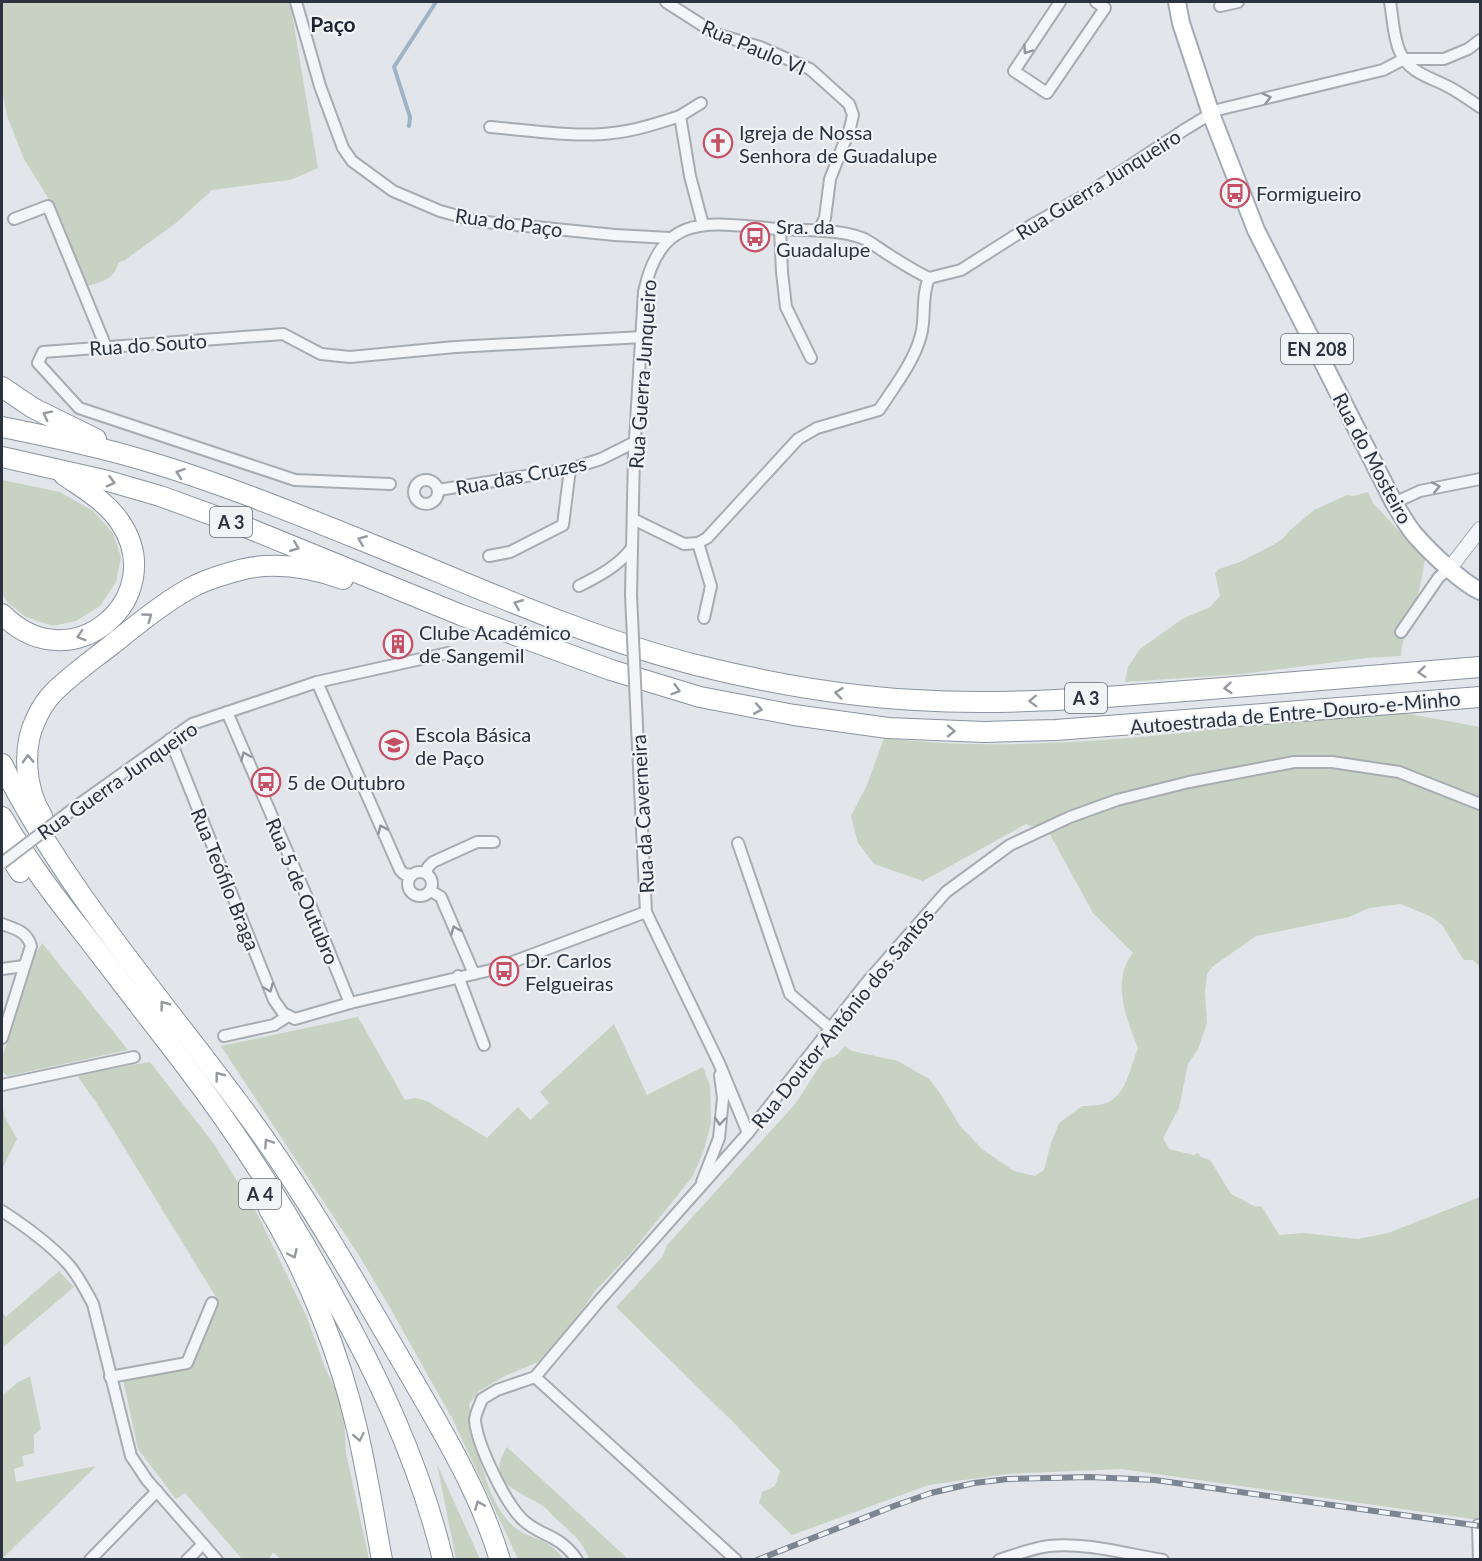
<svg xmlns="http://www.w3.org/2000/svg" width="1482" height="1561" font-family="Lato,sans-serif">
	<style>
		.green { fill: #c8d2c3 }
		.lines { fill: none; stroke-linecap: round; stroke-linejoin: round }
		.stream { stroke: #9fb3c6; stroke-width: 4 }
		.minor-casing { stroke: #a7acb3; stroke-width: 14 }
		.tertiary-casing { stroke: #a7acb3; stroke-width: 16 }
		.primary-casing { stroke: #a2aab4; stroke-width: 20 }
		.motorway-casing { stroke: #8a939f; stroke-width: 22 }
		.minor { stroke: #f4f5f8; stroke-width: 10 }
		.tertiary { stroke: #f4f5f8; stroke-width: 14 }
		.primary { stroke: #fff; stroke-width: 16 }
		.motorway { stroke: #fff; stroke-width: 20 }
		.rail-casing { stroke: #7c8592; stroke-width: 6 }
		.rail { stroke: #f1f4f7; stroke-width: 4; stroke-dasharray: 11; stroke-linecap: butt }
		.minor-bridge-casing { stroke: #a7acb3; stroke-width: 14; stroke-linecap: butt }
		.minor-bridge { stroke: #f4f5f8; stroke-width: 10 }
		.oneway { stroke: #90949c }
		.oneway2 { stroke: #9599a0 }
		.labels { text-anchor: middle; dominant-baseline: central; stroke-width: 4.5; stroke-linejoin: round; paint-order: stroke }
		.shield { fill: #f1f4f7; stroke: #666d77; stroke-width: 1.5 }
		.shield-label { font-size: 18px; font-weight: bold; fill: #2b3340 }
		.street-label { font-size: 20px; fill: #2b3340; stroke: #f1f4f7 }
		.poi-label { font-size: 20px; fill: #2b3340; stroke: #f1f4f7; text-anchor: start }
		.neighbourhood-label { font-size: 21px; font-weight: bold; fill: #1d2431; stroke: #f1f4f7 }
	</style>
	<rect width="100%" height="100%" fill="#e2e5e9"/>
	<g class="green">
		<path d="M 2,2 L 290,2 L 318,168 L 290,180 L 212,190 L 176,223 L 125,260 L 118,263 C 115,279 102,282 87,286 L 47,196 L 24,159 L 7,116 L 2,89 Z"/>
		<polygon points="2,480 60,492 93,511 113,533 121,557 116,582 100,606 76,621 53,626 26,617 7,602 2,593"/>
		<path d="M 1368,492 L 1373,503 L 1425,559 C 1422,580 1417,600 1411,620 C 1407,633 1401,642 1401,656 L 1367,658 L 1242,674 L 1125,682 L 1128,667 L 1140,649 L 1182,619 L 1210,607 L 1220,596 L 1215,573 L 1219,569 L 1240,562 L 1273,545 L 1284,538 L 1288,532 L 1314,510 L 1347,495 L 1353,496 Z"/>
		<path d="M 1404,713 L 1480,727 L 1480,967 L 1473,960 L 1464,960 L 1442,925 L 1432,917 L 1401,904 L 1369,908 L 1349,917 L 1256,936 L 1212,967 L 1207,974 L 1205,992 L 1207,1023 L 1198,1049 L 1188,1064 L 1179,1108 L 1163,1138 L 1169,1149 L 1193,1155 L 1198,1153 L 1201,1157 L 1210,1160 L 1231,1194 L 1254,1206 L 1262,1207 L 1279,1235 L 1303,1233 L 1358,1239 L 1388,1233 L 1480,1197 L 1480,1520 L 1121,1469 L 1007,1474 L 929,1485 L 792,1535 L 759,1503 L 762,1492 L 775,1486 L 780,1471 L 733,1422 L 616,1307 L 663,1256 L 667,1245 L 796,1103 L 823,1061 L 837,1055 L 845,1046 L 852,1051 L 898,1061 L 929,1079 L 940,1093 L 960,1126 L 982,1149 L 1014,1171 L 1035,1176 L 1044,1170 L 1051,1143 L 1059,1123 L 1082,1106 C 1125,1108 1125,1082 1138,1048 C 1126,1019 1111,980 1133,953 L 1093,913 L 1048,831 L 1026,824 L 923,881 L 874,864 L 858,843 L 851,816 L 867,785 L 884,738 C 1001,752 1119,740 1236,727 C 1292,721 1348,717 1404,713 Z"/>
		<polygon points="42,943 128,1050 8,1076 2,1072 2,1058 32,960"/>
		<path d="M 358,1017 L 405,1100 L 415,1098 L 427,1101 L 487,1138 L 518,1107 L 530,1120 L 549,1103 L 540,1092 L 614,1024 L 647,1095 L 703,1067 L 710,1086 L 711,1123 L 704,1150 L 693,1176 L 631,1253 L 595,1291 L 565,1335 L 538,1362 L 505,1376 L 479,1391 L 469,1404 C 477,1442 483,1498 513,1526 C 527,1539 551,1538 563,1559 L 518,1559 L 453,1420 L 393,1313 L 360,1257 L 221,1046 Z"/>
		<polygon points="150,1062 214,1144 257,1213 306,1315 326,1370 335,1388 344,1419 346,1453 369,1559 280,1559 273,1552 269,1559 242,1559 185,1493 176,1499 138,1449 123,1380 186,1369 190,1367 219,1302 98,1105 78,1077 80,1074"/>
		<polygon points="2,1104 5,1117 17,1139 2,1169"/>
		<polygon points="59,1271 74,1287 2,1348 2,1313 6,1317"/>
		<polygon points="30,1376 41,1429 34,1435 34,1453 22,1456 24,1466 14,1469 16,1482 96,1466 2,1559 2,1396 17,1383"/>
		<path d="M 507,1447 L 628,1559 L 589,1559 C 582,1539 569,1531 554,1517 C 551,1514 548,1509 544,1507 C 522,1491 483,1485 507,1447 Z"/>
		<polygon points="437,1464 480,1559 456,1559"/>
	</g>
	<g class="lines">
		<polyline class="stream" points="409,126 410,117 394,67 436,2"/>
		<g class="minor-casing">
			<g id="minor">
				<polyline points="296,2 320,86 343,148 352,161 393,191 440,211 476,221 615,235 670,238"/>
				<polyline points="666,2 716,34 760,47 810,69 849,104 853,115 850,128 830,179 825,218 819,230"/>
				<polyline points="1060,2 1014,71 1047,93 1105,8 1096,2"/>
				<path d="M 1390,2 C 1393,18 1393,37 1400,52 C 1409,73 1430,77 1449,87 C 1460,93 1470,100 1480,107"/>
				<polyline points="1220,6 1238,2"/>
				<polyline points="680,116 701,103"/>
				<path d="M 490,127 C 527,130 577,138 612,133 C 635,131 658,123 680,116 L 690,176 L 703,225"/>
				<polyline points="14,219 48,206 106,347"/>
				<polyline points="780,229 782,272 786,307 811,358"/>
				<circle cx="426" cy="492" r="12"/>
				<polyline points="390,484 295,480 79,408 38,363 43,352 283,334 321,354 350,357 455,347 643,337"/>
				<polyline points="438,490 570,469 601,459 635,442"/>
				<polyline points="1394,503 1420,491 1480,479"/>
				<path d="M 633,519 L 684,544 L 698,543 L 707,538 L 798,439 L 817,428 L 879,410 C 894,387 914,362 921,335 C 926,316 921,297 929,278"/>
				<polyline points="698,543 711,586 704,618"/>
				<polyline points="489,556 510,552 563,525 570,469"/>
				<path d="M 579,586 C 599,576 618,566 631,549"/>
				<path d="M 631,595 L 634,455 L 644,292 C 662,208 713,224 780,229 C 807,231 837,229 862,238 C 870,241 878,248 886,253 C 900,262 914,271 929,278 L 961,270 L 1035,223 L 1087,194 L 1184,130 L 1217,110 L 1383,70 L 1404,59 L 1444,59 L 1468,49 L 1480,40"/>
				<polyline points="1401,632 1439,577 1450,568"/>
				<polyline points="317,682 400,870 404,874 412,875"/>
				<polyline points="227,712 309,902 350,1003"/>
				<polyline points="637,726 646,912 719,1063 748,1133"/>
				<polyline points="170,739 274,1000 283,1013 295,1019 350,1003 491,970 646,912"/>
				<polyline points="81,803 192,724 317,682 448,653"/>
				<polyline points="738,843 790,994 831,1029"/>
				<circle cx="420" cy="884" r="12"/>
				<polyline points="426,873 428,867 433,862 477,842 494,842"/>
				<polyline points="431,891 441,897 443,902 474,974"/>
				<path d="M 2,924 C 15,929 27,931 31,946 L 2,1038"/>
				<polyline points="2,969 24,966"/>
				<polyline points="458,976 484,1045"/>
				<polyline points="224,1036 274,1025 288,1016"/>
				<polyline points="2,1085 134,1057"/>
				<polyline points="702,1182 719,1138 723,1098 720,1075"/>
				<path d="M 2,1211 C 25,1226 49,1243 68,1264 C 78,1275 86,1291 93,1304 L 131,1456 L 147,1480 L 217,1560"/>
				<polyline points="110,1377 187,1363 212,1303"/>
				<polyline points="535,1377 736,1560"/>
				<polyline points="1478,1525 1479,1560"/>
				<polyline points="90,1560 157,1491"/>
				<polyline points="187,1560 203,1544"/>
				<path d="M 577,1560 C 559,1533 540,1537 522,1519 C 505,1502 477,1445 475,1420 C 475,1414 480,1405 482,1399 L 497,1390 L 535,1377 L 599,1301 L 748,1133 L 867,982 L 946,892 L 1010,845 L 1070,817 L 1117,800 L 1189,782 L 1294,762 L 1332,762 L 1399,772 L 1480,804"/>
				<path d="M 999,1560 C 1015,1555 1032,1548 1049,1546 C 1086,1542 1126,1554 1163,1560"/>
			</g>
		</g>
		<g class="tertiary-casing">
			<polyline id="tertiary" points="1450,568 1480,529"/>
		</g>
		<g class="primary-casing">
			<path id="primary" d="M 1177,2 L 1181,23 L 1211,114 L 1256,230 L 1394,503 C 1401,514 1407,526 1415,535 C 1430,552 1461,582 1480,591"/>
		</g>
		<g class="motorway-casing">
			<g id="motorway">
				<polyline points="2,387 33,408 96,439"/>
				<path d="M 2,427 C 46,436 92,445 136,458 C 213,480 292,512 366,542 C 475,586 582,636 696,665 C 768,683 841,696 915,700 C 1009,706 1104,697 1198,690 C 1292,682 1386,675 1480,667"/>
				<polyline points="2,457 108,481 160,496 248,528 461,615 611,670 700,697 794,715 888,728 984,732 1056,730 1480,697"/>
				<path d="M 2,614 C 72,685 171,597 120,522 C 106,501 84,489 64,475"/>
				<path d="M 2,764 C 63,886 156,992 237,1101 C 300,1184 351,1275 404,1365 C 440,1427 479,1490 500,1560"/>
				<path d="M 42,816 C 25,789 22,747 36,719 C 40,710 46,700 54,692 C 71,675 91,661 110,646 C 138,624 165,601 196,585 C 211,578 228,573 244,569 C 276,562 312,568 343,579"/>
				<path d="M 2,817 C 26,859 55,897 85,935 C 117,977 150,1019 182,1061 C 241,1138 290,1215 336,1301 C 382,1383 421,1468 443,1560"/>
				<polyline points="2,844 20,872"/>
				<path d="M 269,1209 C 308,1274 340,1355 357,1429 C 367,1472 374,1516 382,1560"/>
			</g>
		</g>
		<use href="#minor" class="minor"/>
		<use href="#tertiary" class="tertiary"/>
		<use href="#primary" class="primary"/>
		<use href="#motorway" class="motorway"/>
		<g class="rail-casing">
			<polyline id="rail" points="757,1560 894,1506 931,1493 974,1483 1008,1479 1090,1477 1155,1480 1480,1526"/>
		</g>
		<use href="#rail" class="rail"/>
		<g class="minor-bridge-casing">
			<g id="minor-bridge">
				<polyline points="631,595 637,726"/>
				<polyline points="2,863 81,803"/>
			</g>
		</g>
		<use href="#minor-bridge" class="minor-bridge"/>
	</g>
	<defs><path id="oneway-chevron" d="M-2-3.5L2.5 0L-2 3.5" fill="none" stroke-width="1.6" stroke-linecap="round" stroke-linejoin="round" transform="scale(1.5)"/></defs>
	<g class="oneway">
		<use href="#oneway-chevron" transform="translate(1027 50) rotate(124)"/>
		<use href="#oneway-chevron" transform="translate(1267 98) rotate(-14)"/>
		<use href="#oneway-chevron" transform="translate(1436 487) rotate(-12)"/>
		<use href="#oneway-chevron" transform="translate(245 756) rotate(-113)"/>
		<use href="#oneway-chevron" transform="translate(382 829) rotate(-114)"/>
		<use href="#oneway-chevron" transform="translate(455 930) rotate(-113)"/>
		<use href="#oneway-chevron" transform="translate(269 988) rotate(68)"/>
		<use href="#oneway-chevron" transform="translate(720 1121) rotate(95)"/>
	</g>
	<g class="oneway2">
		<use href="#oneway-chevron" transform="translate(47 415) rotate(-153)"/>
		<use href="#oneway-chevron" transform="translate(180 473) rotate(-161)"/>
		<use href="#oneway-chevron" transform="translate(111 482) rotate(15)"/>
		<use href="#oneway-chevron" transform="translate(362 540) rotate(-158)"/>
		<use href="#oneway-chevron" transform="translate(295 547) rotate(22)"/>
		<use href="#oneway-chevron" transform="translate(518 604) rotate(-158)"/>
		<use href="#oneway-chevron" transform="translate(148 617) rotate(-36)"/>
		<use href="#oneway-chevron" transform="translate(81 636) rotate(162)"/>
		<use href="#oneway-chevron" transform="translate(1422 672) rotate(175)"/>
		<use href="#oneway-chevron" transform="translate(1228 688) rotate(175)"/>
		<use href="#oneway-chevron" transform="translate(676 690) rotate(16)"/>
		<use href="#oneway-chevron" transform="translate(839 693) rotate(-173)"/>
		<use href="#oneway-chevron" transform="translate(1033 701) rotate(178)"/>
		<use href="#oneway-chevron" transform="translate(758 709) rotate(10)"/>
		<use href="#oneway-chevron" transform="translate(951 731) rotate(1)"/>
		<use href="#oneway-chevron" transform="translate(28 759) rotate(-92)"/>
		<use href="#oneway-chevron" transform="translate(164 1005) rotate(-127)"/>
		<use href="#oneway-chevron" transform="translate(219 1076) rotate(-127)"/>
		<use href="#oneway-chevron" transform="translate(268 1143) rotate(-124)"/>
		<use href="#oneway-chevron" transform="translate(293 1254) rotate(65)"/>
		<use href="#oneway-chevron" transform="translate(359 1437) rotate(79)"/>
		<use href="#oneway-chevron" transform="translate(479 1505) rotate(-113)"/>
	</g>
	<defs>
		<g id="church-ring" transform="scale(1.5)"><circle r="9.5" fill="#f1f4f7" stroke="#c55065" stroke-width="1.5"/><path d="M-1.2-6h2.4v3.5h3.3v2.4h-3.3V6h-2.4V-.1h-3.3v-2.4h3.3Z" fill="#c55065"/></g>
		<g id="bus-ring" transform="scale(1.5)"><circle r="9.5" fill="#f1f4f7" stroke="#c55065" stroke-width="1.5"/><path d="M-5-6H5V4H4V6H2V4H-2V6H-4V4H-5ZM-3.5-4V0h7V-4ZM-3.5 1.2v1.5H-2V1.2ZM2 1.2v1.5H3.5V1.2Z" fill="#c55065"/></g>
		<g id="building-ring" transform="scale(1.5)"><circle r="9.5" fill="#f1f4f7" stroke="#c55065" stroke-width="1.5"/><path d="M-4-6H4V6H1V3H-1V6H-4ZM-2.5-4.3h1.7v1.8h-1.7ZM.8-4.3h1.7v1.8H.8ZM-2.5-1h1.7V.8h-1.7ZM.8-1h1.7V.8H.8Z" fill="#c55065"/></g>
		<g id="school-ring" transform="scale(1.5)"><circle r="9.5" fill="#f1f4f7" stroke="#c55065" stroke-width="1.5"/><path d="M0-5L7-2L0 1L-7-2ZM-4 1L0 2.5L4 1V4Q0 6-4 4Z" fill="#c55065"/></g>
	</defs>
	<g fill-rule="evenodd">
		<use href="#church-ring" x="718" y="143"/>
		<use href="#bus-ring" x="1235" y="193"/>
		<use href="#bus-ring" x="755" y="237"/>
		<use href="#building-ring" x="398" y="644"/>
		<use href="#school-ring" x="394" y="745"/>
		<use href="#bus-ring" x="266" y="782"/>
		<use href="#bus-ring" x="504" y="971"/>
	</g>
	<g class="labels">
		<g class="shield">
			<rect x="1281" y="334" width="72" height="30" rx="4.5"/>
			<rect x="210" y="507" width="42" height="30" rx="4.5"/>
			<rect x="1065" y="683" width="42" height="30" rx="4.5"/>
			<rect x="239" y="1179" width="42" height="30" rx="4.5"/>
		</g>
		<g class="shield-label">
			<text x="1317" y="349">EN 208</text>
			<text x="231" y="522">A 3</text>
			<text x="1086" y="698">A 3</text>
			<text x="260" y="1194">A 4</text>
		</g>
		<g class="street-label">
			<text transform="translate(754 47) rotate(23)">Rua Paulo VI</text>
			<text transform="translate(1098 184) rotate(-32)">Rua Guerra Junqueiro</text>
			<text transform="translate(509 222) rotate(8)">Rua do Paço</text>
			<text transform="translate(148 344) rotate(-4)">Rua do Souto</text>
			<text transform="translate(642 374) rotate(-86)">Rua Guerra Junqueiro</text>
			<text transform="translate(1373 458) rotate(62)">Rua do Mosteiro</text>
			<text transform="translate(521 475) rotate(-11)">Rua das Cruzes</text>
			<text transform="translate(1295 712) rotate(-5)">Autoestrada de Entre-Douro-e-Minho</text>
			<text transform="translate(117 780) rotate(-35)">Rua Guerra Junqueiro</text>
			<text transform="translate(642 814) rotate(-93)">Rua da Caverneira</text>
			<text transform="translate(226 879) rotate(68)">Rua Teófilo Braga</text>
			<text transform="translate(303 891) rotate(67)">Rua 5 de Outubro</text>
			<text transform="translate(842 1018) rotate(-51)">Rua Doutor António dos Santos</text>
		</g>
		<g class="poi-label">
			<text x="739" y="132">Igreja de Nossa<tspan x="739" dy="23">Senhora de Guadalupe</tspan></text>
			<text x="1256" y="193">Formigueiro</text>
			<text x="776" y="226">Sra. da<tspan x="776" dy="23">Guadalupe</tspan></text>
			<text x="419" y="632">Clube Académico<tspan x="419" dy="23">de Sangemil</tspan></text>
			<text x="415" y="734">Escola Básica<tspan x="415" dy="23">de Paço</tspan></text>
			<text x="287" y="782">5 de Outubro</text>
			<text x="525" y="960">Dr. Carlos<tspan x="525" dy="23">Felgueiras</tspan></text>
		</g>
		<g class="neighbourhood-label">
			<text x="333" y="23">Paço</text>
		</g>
	</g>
	<rect width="1482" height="1561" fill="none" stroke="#2b3340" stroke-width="6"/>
</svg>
